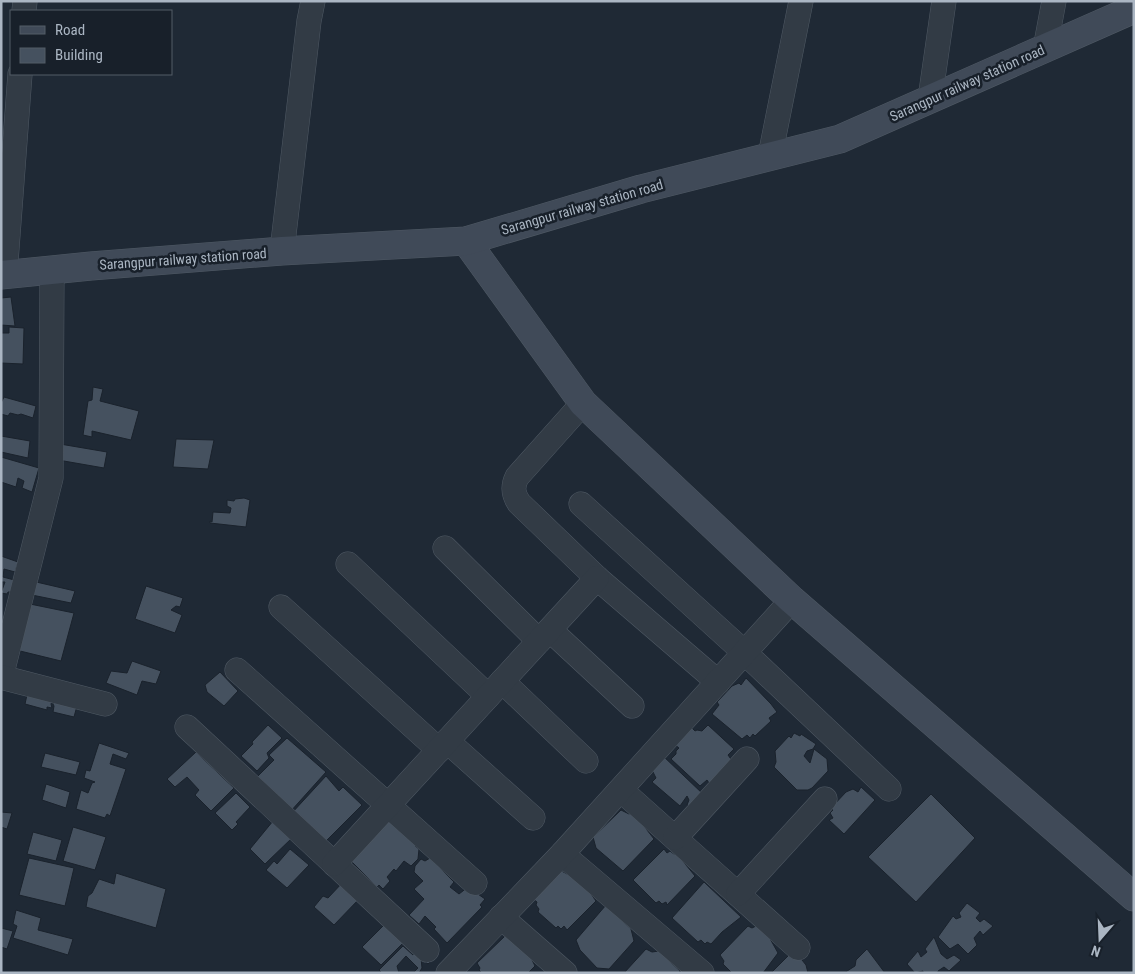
<svg xmlns="http://www.w3.org/2000/svg" width="1135" height="974" font-family="'Roboto Condensed',sans-serif">
	<style>
		.building { fill: #45515f; stroke: #1a222c }
		.lines { fill: none; stroke-linecap: round; stroke-linejoin: round }
		.street-casing { stroke: #4f5964; stroke-width: 25 }
		.secondary-casing { stroke: #4f5964; stroke-width: 29 }
		.street { stroke: #323b45; stroke-width: 24 }
		.secondary { stroke: #404a58; stroke-width: 28 }
		.labels { text-anchor: middle; dominant-baseline: central; stroke-width: 5; stroke-linejoin: round; paint-order: stroke }
		.street-label { font-size: 14px; fill: #abb6c3; stroke: #18202a }
	</style>
	<rect width="100%" height="100%" fill="#1f2935"/>
	<g class="building">
		<polygon points="11,297 15,326 1,325 1,298"/>
		<polygon points="9,327 24,328 23,364 1,363 1,333 9,333"/>
		<polygon points="93,387 103,389 100,401 139,411 131,440 92,431 92,437 83,435 88,401 92,400"/>
		<polygon points="4,397 36,406 33,418 21,414 18,415 10,413 8,416 1,414 1,403"/>
		<polygon points="1,436 30,441 28,458 1,452"/>
		<polygon points="176,439 214,440 208,469 173,467"/>
		<polygon points="60,444 107,452 104,468 58,460"/>
		<polygon points="1,457 39,468 32,492 22,488 24,481 18,478 16,487 1,482"/>
		<polygon points="244,498 250,500 246,527 210,523 210,521 212,522 213,512 230,513 231,508 227,506 227,500 234,501 235,499"/>
		<polygon points="1,556 18,562 15,572 4,569 3,577 18,581 13,592 8,592 7,594 1,593 5,582 2,582 1,585"/>
		<polygon points="32,581 75,591 71,603 27,594"/>
		<polygon points="146,586 183,598 180,607 176,606 171,610 182,615 175,633 135,619"/>
		<polygon points="30,604 74,613 61,661 16,650"/>
		<polygon points="132,661 161,671 156,684 142,681 137,695 106,683 111,671 127,673"/>
		<polygon points="220,672 238,691 224,706 207,692 205,685"/>
		<polygon points="746,678 771,704 777,712 769,718 771,721 755,736 753,734 750,738 747,735 742,739 712,714 719,705 717,702 732,686 739,683 741,685"/>
		<polygon points="28,690 54,696 51,704 52,708 47,707 47,710 25,704"/>
		<polygon points="57,692 77,706 74,717 53,712 54,706 53,704"/>
		<polygon points="268,725 282,738 267,753 269,758 257,771 241,756 253,744 252,742"/>
		<polygon points="708,725 734,749 728,755 733,762 716,779 713,779 709,783 707,780 700,786 671,759 676,754 676,751 679,748 674,744 691,727 695,731 697,730 702,731"/>
		<polygon points="794,733 800,736 801,734 816,744 813,749 807,751 804,756 810,763 814,749 827,759 828,771 812,788 808,790 797,790 774,767 776,762 775,751 789,736 791,738"/>
		<polygon points="287,738 326,772 290,812 256,778 274,760 269,755"/>
		<polygon points="99,743 129,753 126,759 113,754 110,764 126,769 110,816 107,814 105,818 76,809 81,790 88,793 92,783 95,782 84,778 86,770 90,771"/>
		<polygon points="196,752 234,788 211,811 195,795 199,790 187,777 175,787 167,779"/>
		<polygon points="45,753 80,762 76,775 41,767"/>
		<polygon points="662,755 703,794 690,806 687,805 689,800 687,796 680,806 652,782 656,778 650,766"/>
		<polygon points="326,776 339,791 343,787 362,805 325,842 291,814"/>
		<polygon points="46,784 70,792 66,808 42,800"/>
		<polygon points="861,787 875,800 844,834 829,820 833,818 830,813 833,810 831,808 846,792 853,789 858,792"/>
		<polygon points="236,793 250,807 236,822 238,824 232,830 215,813"/>
		<polygon points="931,794 975,838 916,902 868,857"/>
		<polygon points="621,810 629,814 633,812 654,839 623,871 596,848 593,837"/>
		<polygon points="1,812 12,813 7,829 1,827"/>
		<polygon points="389,817 417,844 415,846 419,849 418,859 411,866 404,861 396,871 394,869 387,877 390,881 383,889 379,885 377,887 350,860"/>
		<polygon points="273,821 292,838 265,864 250,849"/>
		<polygon points="73,827 106,837 95,870 63,861"/>
		<polygon points="33,832 62,840 56,861 27,854"/>
		<polygon points="290,849 309,865 287,888 266,870 274,861 277,864"/>
		<polygon points="664,849 667,853 670,851 674,854 677,854 695,876 667,905 666,902 662,904 659,901 656,903 633,880"/>
		<polygon points="29,858 74,868 65,906 19,895"/>
		<polygon points="430,858 454,882 450,887 459,894 468,887 485,899 480,905 482,907 447,943 434,929 436,927 425,916 419,924 409,915 424,899 414,889 423,881 414,872 415,866 421,859 425,861"/>
		<polygon points="560,870 567,874 571,870 596,891 591,894 596,901 567,930 564,926 561,929 558,926 556,928 538,912 539,909 536,905 537,902 533,899"/>
		<polygon points="116,873 166,889 156,928 86,907 88,896 92,893 99,879 114,884"/>
		<polygon points="343,882 360,898 334,925 314,907 323,896 328,898"/>
		<polygon points="704,882 741,917 722,932 711,944 707,942 705,944 701,940 698,942 672,918"/>
		<polygon points="967,903 980,913 976,918 980,922 984,919 993,926 983,935 980,931 974,938 977,945 968,954 958,944 950,949 938,937 953,916 956,919 961,917 959,913"/>
		<polygon points="606,905 631,929 634,941 609,969 597,968 580,950 576,940"/>
		<polygon points="16,910 41,918 38,930 73,939 68,955 13,938 17,926 13,924"/>
		<polygon points="384,925 404,942 381,965 362,947"/>
		<polygon points="748,926 752,928 756,926 768,935 778,953 763,973 732,973 723,964 724,961 720,955"/>
		<polygon points="1,928 13,931 7,949 1,947"/>
		<polygon points="505,936 536,957 532,960 535,966 528,973 482,973 479,970 480,968 477,963"/>
		<polygon points="934,937 941,954 947,959 954,955 961,960 949,971 944,967 938,971 938,973 923,973 923,971 915,973 907,964 918,951 921,957 927,952 925,949"/>
		<polygon points="403,946 413,955 420,947 436,956 428,964 421,958 422,968 419,973 413,973 418,968 406,956 397,966 399,973 382,973 379,970"/>
		<polygon points="646,949 652,952 659,951 680,971 679,973 624,973"/>
		<polygon points="867,949 885,973 844,973 855,966 856,960"/>
		<polygon points="794,950 806,965 808,973 771,973"/>
	</g>
	<g class="lines">
		<g class="street-casing">
			<g id="street">
				<polyline points="24,11 25,1"/>
				<polyline points="1045,49 1054,1"/>
				<polyline points="930,99 944,1"/>
				<polyline points="770,156 801,1"/>
				<polyline points="282,251 309,21 313,1"/>
				<polyline points="5,275 20,74"/>
				<path d="M 583,403 L 517,477 C 512,487 513,494 519,503 L 597,578 L 718,682"/>
				<polyline points="581,504 745,653 889,789"/>
				<polyline points="445,548 539,641"/>
				<polyline points="348,564 488,696"/>
				<polyline points="281,607 439,750"/>
				<polyline points="550,630 632,706"/>
				<polyline points="237,670 475,883"/>
				<polyline points="1,677 51,478 52,270"/>
				<polyline points="1,677 105,704"/>
				<polyline points="502,681 586,761"/>
				<polyline points="187,727 427,950"/>
				<polyline points="447,741 533,818"/>
				<polyline points="621,790 798,948"/>
				<polyline points="675,838 747,759"/>
				<polyline points="562,854 702,973"/>
				<polyline points="334,864 597,578"/>
				<polyline points="738,894 825,799"/>
				<polyline points="501,917 565,973"/>
				<polyline points="448,973 562,854 792,600"/>
			</g>
		</g>
		<g class="secondary-casing">
			<g id="secondary">
				<polyline points="466,241 583,403 792,600 1134,897"/>
				<polyline points="1,275 91,266 282,251 466,241 641,189 840,139 1134,9"/>
			</g>
		</g>
		<use href="#street" class="street"/>
		<use href="#secondary" class="secondary"/>
	</g>
	<g class="labels">
		<g class="street-label">
			<text transform="translate(967 83) rotate(-24)">Sarangpur railway station road</text>
			<text transform="translate(582 207) rotate(-16)">Sarangpur railway station road</text>
			<text transform="translate(183 259) rotate(-4)">Sarangpur railway station road</text>
		</g>
	</g>
	<rect width="1135" height="974" fill="none" stroke="#abb6c3" stroke-width="5"/>
	<rect x="10" y="10" width="162" height="65" fill="#18202a" stroke="#535c67"/>
	<rect x="20" y="26" width="25" height="8" fill="#404a58" stroke="#535c67"/>
	<text x="55" y="35" font-size="15" fill="#abb6c3">Road</text>
	<rect x="20" y="48" width="25" height="15" fill="#45515f" stroke="#535c67"/>
	<text x="55" y="60" font-size="15" fill="#abb6c3">Building</text>
	<g transform="translate(1100 939) rotate(199)" stroke="#18202a" stroke-width="4" paint-order="stroke">
	<path d="M0-4L9 19L0 12L-9 19Z" fill="#abb6c3"/>
	<text y="-8" font-size="14" font-weight="bold" text-anchor="middle" fill="#abb6c3">N</text>
	</g>
</svg>
